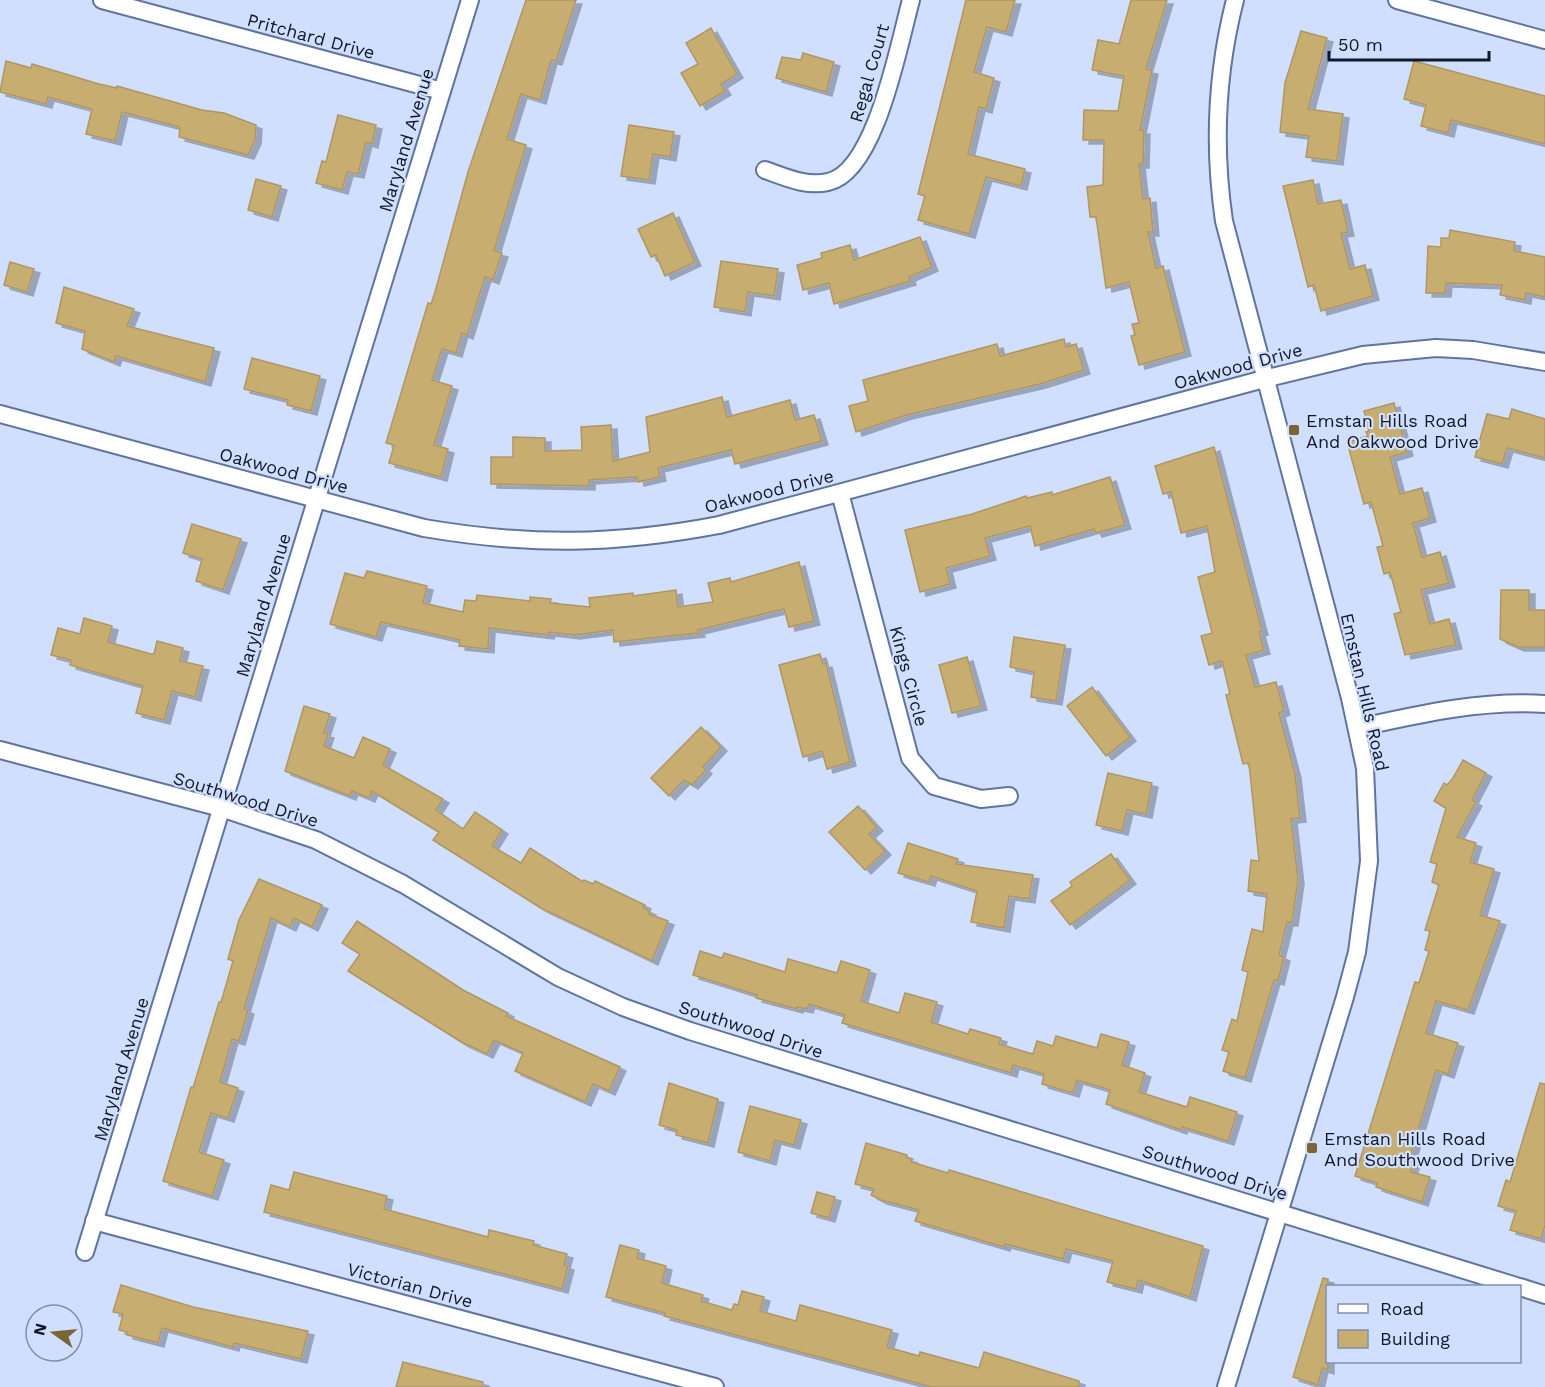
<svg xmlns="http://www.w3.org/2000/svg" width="1545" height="1387" font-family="'Work Sans',sans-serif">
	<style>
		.building { fill: #c8ad71; stroke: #af9764; stroke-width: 1.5; filter: url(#shadow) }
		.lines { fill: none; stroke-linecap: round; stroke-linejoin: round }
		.minor-casing { stroke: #6074a1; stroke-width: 20 }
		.minor { stroke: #fff; stroke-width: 16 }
		.poi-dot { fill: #7b6535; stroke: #d1dffe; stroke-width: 2 }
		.labels { text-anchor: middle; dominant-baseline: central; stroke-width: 4.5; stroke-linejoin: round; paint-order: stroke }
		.street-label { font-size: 18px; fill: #11182a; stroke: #d1dffe }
		.poi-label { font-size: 18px; fill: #11182a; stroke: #d1dffe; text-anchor: start }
	</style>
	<defs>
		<filter id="shadow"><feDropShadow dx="6" dy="4" stdDeviation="0" flood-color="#0004"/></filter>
	</defs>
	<rect width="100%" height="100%" fill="#d1dffe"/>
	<g class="building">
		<polygon points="526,0 576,0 556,61 551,60 540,100 521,94 507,139 526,145 494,251 502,253 493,280 485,277 467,335 462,333 456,353 442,349 432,380 452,386 434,445 448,449 441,477 389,463 394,445 386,443 428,303 431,304 435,292 468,172"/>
		<polygon points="966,0 1015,0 1006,32 987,27 974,72 994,78 986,109 979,107 968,154 1025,169 1021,186 986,177 969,234 918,220 925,196 918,194"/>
		<polygon points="1131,0 1167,0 1146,69 1152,70 1140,130 1144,130 1143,164 1139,164 1143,199 1150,198 1153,232 1148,232 1156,268 1163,266 1185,352 1139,365 1131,336 1135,335 1132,324 1139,323 1129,282 1106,288 1096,217 1090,217 1087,187 1103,185 1104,140 1083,140 1084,110 1118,111 1124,76 1092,70 1098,40 1119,44"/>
		<polygon points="711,28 737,74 721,84 725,91 700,106 681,73 698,64 686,43"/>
		<polygon points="1301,31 1327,38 1308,109 1343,114 1337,161 1306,157 1309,136 1280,132 1285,83"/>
		<polygon points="803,53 834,62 826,92 776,78 782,57 801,60"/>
		<polygon points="6,61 31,68 32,64 99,84 117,88 117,86 202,110 224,113 256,125 255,140 248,155 179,137 180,127 122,112 115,141 86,134 92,109 48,97 46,104 0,92"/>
		<polygon points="1414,61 1545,96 1545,144 1451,120 1448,133 1421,126 1426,105 1404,99"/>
		<polygon points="338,115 376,125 372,144 366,142 358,174 347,172 342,190 316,183 322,161 326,162"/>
		<polygon points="629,125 674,132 670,157 653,154 649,180 621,176"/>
		<polygon points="256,179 281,186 272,217 248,210"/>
		<polygon points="1313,180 1318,204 1341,200 1348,232 1341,233 1350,269 1365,265 1373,296 1321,311 1314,285 1308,287 1283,186"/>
		<polygon points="673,213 695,262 665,276 656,255 651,257 638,229"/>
		<polygon points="1450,230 1515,242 1514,251 1545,257 1545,297 1526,293 1525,300 1500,295 1502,285 1446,283 1445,293 1426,293 1428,246 1441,247 1441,238 1449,238"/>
		<polygon points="920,237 932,267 909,277 910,281 834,304 829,283 803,290 797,265 822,258 821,253 850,245 854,260"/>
		<polygon points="721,261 778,269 774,296 748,292 745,312 714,307"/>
		<polygon points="10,262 34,269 27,292 4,285"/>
		<polygon points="64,287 134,309 127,326 214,348 205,382 116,356 114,362 82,349 85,331 56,323"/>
		<polygon points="1064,339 1066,347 1076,344 1084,370 1040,384 906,415 856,432 849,406 868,401 863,380 997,344 1000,356"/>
		<polygon points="252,358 320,376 311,411 287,405 288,400 244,389"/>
		<polygon points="722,397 727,417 790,400 795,420 814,415 822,441 735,464 731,450 658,468 660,477 638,482 637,477 589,480 589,486 491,484 491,457 513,457 513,437 545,438 545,451 582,450 581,427 611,425 613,461 650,452 646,417"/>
		<polygon points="1394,403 1407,452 1390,457 1400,494 1422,488 1430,518 1413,523 1422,557 1440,552 1449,583 1421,590 1430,624 1449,619 1456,645 1405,655 1394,614 1401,612 1390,572 1384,574 1377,547 1383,546 1371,502 1364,504 1347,442 1368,436 1366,432 1369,431 1364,411"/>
		<polygon points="1512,409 1545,419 1545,458 1507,448 1502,464 1475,457 1487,414 1509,419"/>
		<polygon points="1214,447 1262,631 1259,632 1264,650 1246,655 1255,687 1276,682 1284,711 1279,713 1295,774 1300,818 1291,819 1298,880 1292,922 1287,922 1279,955 1284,957 1278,981 1274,980 1245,1078 1223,1071 1229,1052 1222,1050 1232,1019 1237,1021 1248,972 1242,970 1252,929 1263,932 1267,894 1248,891 1251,860 1259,861 1249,763 1243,764 1226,695 1230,694 1222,661 1209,665 1201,636 1212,633 1198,577 1215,572 1207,526 1181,533 1171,492 1163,494 1155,466"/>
		<polygon points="1110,477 1125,525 1096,533 1094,529 1035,546 1030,526 985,538 990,556 946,568 950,584 920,592 905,530 972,514 1026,496 1027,498 1052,492 1052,495"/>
		<polygon points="192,524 241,539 223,590 196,581 202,559 183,553"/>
		<polygon points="799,562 814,621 789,627 784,609 698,630 699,633 614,642 613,630 574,635 549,632 548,635 489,628 488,649 459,646 460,640 381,622 376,637 330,624 345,573 364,578 367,571 427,586 423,603 463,612 465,600 476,601 477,595 530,601 530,597 551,599 550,603 590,607 589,598 633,593 633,596 676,590 678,607 713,602 708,583 730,578 731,582"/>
		<polygon points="1501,590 1529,590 1529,610 1545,610 1545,647 1518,647 1500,639"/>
		<polygon points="84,618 112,626 108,642 151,654 154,654 157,641 183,648 180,661 203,666 195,697 172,691 164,720 136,713 143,686 70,665 71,660 51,655 58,628 80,634"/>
		<polygon points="1014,637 1065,645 1056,701 1031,697 1034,672 1010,667"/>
		<polygon points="820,654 823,664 826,663 850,762 827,769 822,751 803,757 779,665"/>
		<polygon points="967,657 981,706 952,713 939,665"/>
		<polygon points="1092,687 1130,737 1106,756 1067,706"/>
		<polygon points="304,706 330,714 324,733 328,734 324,746 354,758 363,737 390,749 383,765 443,799 436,810 463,829 475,812 502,830 492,846 521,863 530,848 583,882 584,880 593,884 595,881 645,905 643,908 650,911 649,914 668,921 652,961 541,908 433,840 439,832 372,791 369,798 352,791 350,796 285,771"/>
		<polygon points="701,727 721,747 703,767 706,770 692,785 684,780 669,796 651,778"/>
		<polygon points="1463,760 1486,773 1472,800 1476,802 1457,837 1476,843 1470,862 1494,869 1480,915 1500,921 1468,1010 1436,1001 1426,1033 1458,1043 1448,1074 1436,1070 1409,1161 1414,1162 1411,1172 1430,1177 1422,1202 1376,1187 1377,1183 1355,1176 1415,982 1419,983 1429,951 1425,950 1430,931 1425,930 1439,885 1432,882 1437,864 1430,862 1446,808 1434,801 1444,783 1447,785 1453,778"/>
		<polygon points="1108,773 1152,783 1146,814 1127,810 1122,831 1096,825"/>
		<polygon points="858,806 877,827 869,834 885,851 865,870 829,832"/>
		<polygon points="908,843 958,859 956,864 1033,875 1029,899 1009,896 1004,928 971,922 977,891 931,876 929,882 898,873"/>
		<polygon points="1111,854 1130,880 1070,925 1051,901 1072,886 1070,882"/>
		<polygon points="259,879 322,905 312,927 294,918 290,927 271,918 244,1009 248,1010 239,1041 232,1039 220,1082 238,1088 228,1118 211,1113 199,1152 224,1160 212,1196 163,1181 191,1087 193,1088 219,1002 221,1002 233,961 228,959 239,920"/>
		<polygon points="357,921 463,990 508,1013 506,1016 620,1067 609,1091 593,1084 585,1102 515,1071 523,1053 494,1040 487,1054 463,1043 348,971 360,954 342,943"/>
		<polygon points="700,951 722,958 724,953 785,972 788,959 837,973 841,961 870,970 861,1001 899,1013 905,993 937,1002 931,1022 968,1034 970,1029 1001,1038 999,1044 1033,1054 1037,1041 1053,1046 1056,1036 1097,1048 1101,1034 1129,1042 1122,1065 1145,1073 1139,1092 1187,1107 1190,1097 1237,1112 1228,1141 1182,1127 1181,1130 1106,1104 1110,1090 1077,1080 1073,1093 1042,1084 1044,1074 1013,1065 1011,1073 842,1023 845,1015 809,1004 807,1009 797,1007 797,1009 756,998 757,995 693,975"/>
		<polygon points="669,1083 718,1099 708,1143 676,1135 677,1130 659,1125"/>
		<polygon points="1540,1083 1545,1084 1545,1225 1541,1239 1510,1230 1516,1211 1498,1206 1506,1180 1510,1182"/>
		<polygon points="750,1106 801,1120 794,1145 775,1140 770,1161 738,1152"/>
		<polygon points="866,1143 907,1155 906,1157 912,1159 911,1162 948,1173 949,1170 1203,1246 1190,1297 1138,1280 1136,1289 1107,1282 1113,1261 1066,1249 1063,1259 1005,1244 1004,1247 915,1221 919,1210 881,1200 871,1195 874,1189 855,1184"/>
		<polygon points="294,1172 387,1196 384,1209 488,1237 489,1230 534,1241 533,1245 567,1254 564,1265 568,1266 562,1289 264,1212 271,1185 289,1190"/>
		<polygon points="817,1192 835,1197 829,1218 811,1213"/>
		<polygon points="620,1245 639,1250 637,1258 666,1266 662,1283 703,1295 701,1301 732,1310 734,1304 738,1305 742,1291 764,1297 760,1311 796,1321 800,1305 892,1330 887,1347 919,1356 920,1352 979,1368 984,1352 1079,1381 1079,1387 932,1387 664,1316 665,1313 606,1297"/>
		<polygon points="1323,1278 1328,1279 1328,1370 1322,1368 1318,1385 1293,1377"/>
		<polygon points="121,1285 193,1307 308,1331 301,1359 234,1343 233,1347 162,1328 158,1343 127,1335 127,1332 119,1330 123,1314 113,1312"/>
		<polygon points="403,1362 483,1382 482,1387 396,1387"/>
	</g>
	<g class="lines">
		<g class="minor-casing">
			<g id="minor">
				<polyline points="102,0 442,91"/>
				<polyline points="1397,0 1545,40"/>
				<path d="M 765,170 C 785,177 806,187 828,182 C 876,172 899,43 911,0"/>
				<path d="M 0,414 L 424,528 C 530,546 614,545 719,525 L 1264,379 L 1363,355 L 1436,348 L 1473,350 L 1545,362"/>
				<polyline points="840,493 910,758 934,786 981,799 1009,796"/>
				<path d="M 1357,728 C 1420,714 1481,700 1545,704"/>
				<polyline points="0,750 221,808 316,840 403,884 558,977 623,1007 690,1031 1516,1286"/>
				<polyline points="94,1221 715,1387"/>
				<polyline points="85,1252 470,0"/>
				<polyline points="1520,1287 1545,1295"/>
				<path d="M 1226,1387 L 1345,997 L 1357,952 L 1369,861 L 1365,768 L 1350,698 L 1224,221 C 1213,146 1216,74 1235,0"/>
			</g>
		</g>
		<use href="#minor" class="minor"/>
	</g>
	<g class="poi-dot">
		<rect x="1288" y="424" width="12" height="12" rx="3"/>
		<rect x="1306" y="1142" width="12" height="12" rx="3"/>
	</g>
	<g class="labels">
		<g class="street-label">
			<text transform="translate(311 36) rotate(15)">Pritchard Drive</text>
			<text transform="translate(869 73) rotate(-74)">Regal Court</text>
			<text transform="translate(406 140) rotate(-73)">Maryland Avenue</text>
			<text transform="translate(1238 366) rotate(-15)">Oakwood Drive</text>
			<text transform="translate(284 470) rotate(15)">Oakwood Drive</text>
			<text transform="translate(769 491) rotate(-14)">Oakwood Drive</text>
			<text transform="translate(263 605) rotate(-73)">Maryland Avenue</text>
			<text transform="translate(909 676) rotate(75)">Kings Circle</text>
			<text transform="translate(1365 692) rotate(77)">Emstan Hills Road</text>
			<text transform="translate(246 799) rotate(17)">Southwood Drive</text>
			<text transform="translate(751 1029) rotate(18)">Southwood Drive</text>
			<text transform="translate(121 1069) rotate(-73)">Maryland Avenue</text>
			<text transform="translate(1215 1172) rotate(17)">Southwood Drive</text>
			<text transform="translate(410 1285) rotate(15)">Victorian Drive</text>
		</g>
		<g class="poi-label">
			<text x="1306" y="420">Emstan Hills Road<tspan x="1306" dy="21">And Oakwood Drive</tspan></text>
			<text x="1324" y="1138">Emstan Hills Road<tspan x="1324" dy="21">And Southwood Drive</tspan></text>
		</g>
	</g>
	<rect x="1326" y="1285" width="195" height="78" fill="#d1dffe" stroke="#848fa9" stroke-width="1.5"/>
	<rect x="1338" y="1304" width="30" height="9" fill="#ffffff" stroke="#848fa9" stroke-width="1.5"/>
	<text x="1380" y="1315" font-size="18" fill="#11182a">Road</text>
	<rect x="1338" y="1330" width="30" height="18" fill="#c8ad71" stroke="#848fa9" stroke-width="1.5"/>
	<text x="1380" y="1345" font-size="18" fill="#11182a">Building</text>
	<g transform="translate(54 1333) rotate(285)"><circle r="28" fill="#d1dffe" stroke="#848fa9" stroke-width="1.5"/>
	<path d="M0-4.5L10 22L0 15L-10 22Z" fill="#7b6535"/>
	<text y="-9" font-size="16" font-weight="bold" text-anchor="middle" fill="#11182a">N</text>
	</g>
	<path d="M1329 51v9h160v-9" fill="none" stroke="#11182a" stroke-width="3"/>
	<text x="1338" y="51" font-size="18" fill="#11182a" stroke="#d1dffe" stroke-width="4.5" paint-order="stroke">50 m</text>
</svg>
